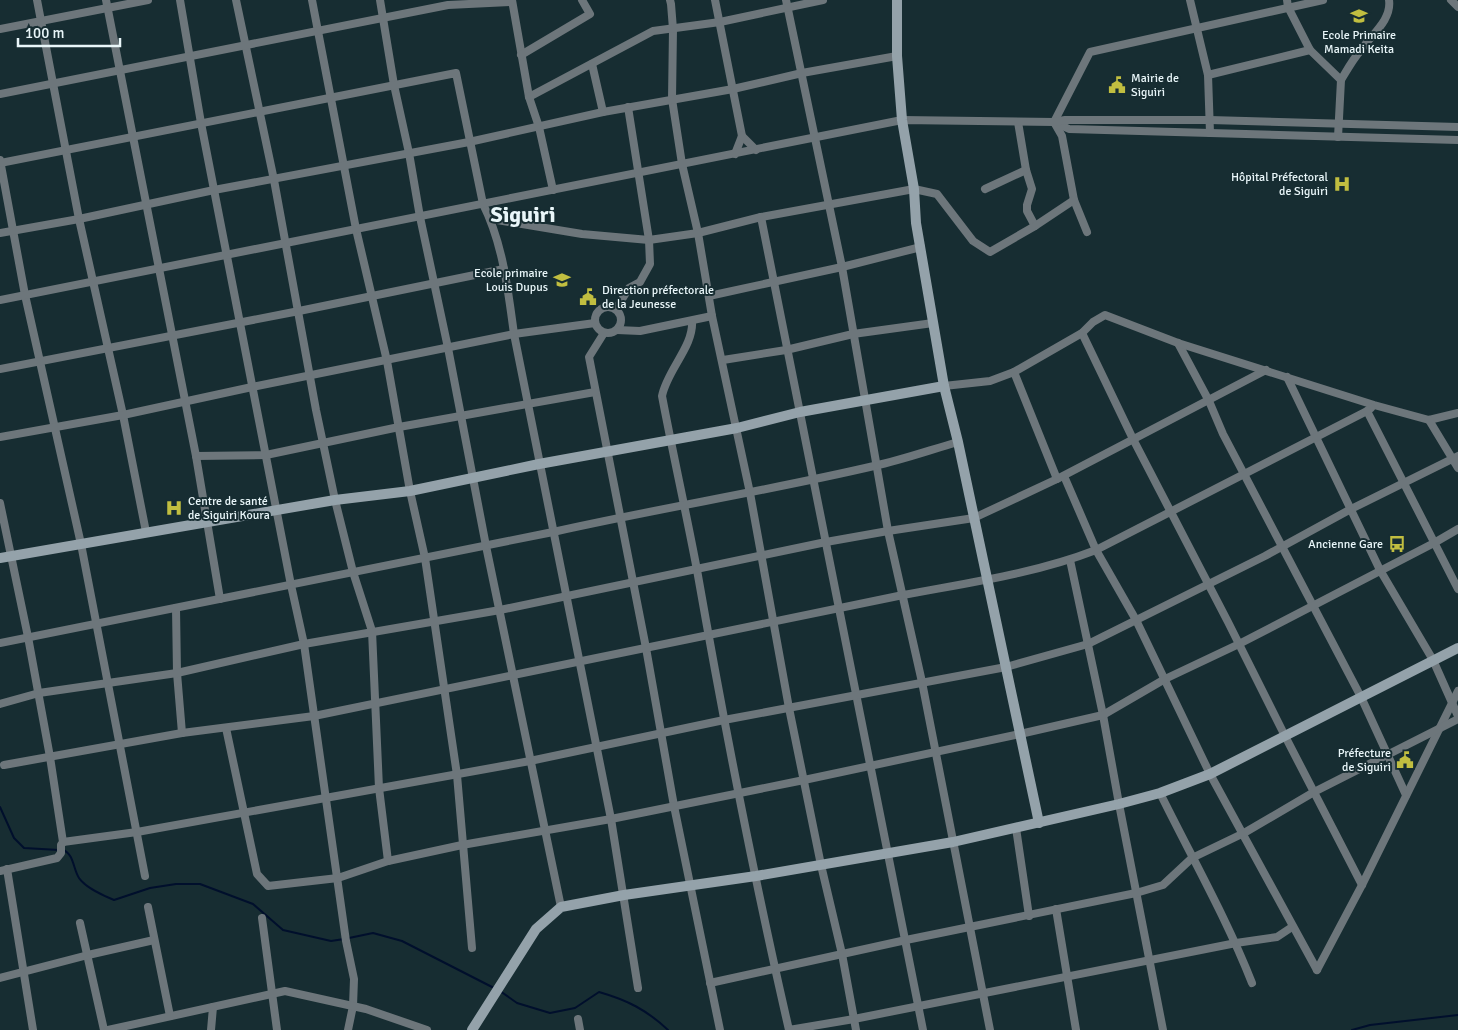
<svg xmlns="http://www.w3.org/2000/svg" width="1458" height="1030" font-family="Signika,sans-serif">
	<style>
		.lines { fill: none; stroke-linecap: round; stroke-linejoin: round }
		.stream { stroke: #000f2c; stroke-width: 2 }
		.street { stroke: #6d767b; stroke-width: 8 }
		.secondary { stroke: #94a2aa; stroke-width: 10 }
		.labels { text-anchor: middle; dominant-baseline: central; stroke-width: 4; stroke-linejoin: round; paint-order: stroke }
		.poi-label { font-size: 12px; fill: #e9f6f9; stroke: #172d32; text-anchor: end }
		.town-label { font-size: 22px; font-weight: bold; fill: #e9f6f9; stroke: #172d32 }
	</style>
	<rect width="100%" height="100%" fill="#172d32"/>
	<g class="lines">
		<g class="stream">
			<polyline points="0,807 14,838 24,848 59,850"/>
			<path d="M 63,850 C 74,854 73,869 79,878 C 85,887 104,896 114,900 L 150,888 L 176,884 L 200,884 L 253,904 L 283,930 L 331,941 L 344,939"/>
			<polyline points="349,938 373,933 402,941 494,988"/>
			<path d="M 500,991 L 517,1003 L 550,1013 L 575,1008 L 599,992 C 627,1000 647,1010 668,1030"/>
			<polyline points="1352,1030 1370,1025 1458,1015"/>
		</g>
		<g class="street">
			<polyline points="37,0 79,219 123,415 146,532"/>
			<polyline points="106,0 196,456 220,599"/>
			<polyline points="180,0 201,123 291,585 304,644 346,941 354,979 353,1006 348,1030"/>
			<polyline points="236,0 274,180 316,410 335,500 353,572 372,631 379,788 388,861"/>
			<polyline points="312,0 356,229 387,361 410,491 425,558 457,775 472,948"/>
			<polyline points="380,0 394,85 409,153 420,217 448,348 486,546 561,907"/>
			<polyline points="512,0 529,97 539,127 553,190"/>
			<polyline points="670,0 671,4 673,29 672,99 682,164 698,233 712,316 750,493 789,708 821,865 842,954 856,1030"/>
			<polyline points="715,0 742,136 735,154"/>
			<polyline points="786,0 842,267 888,531 922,682 990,1030"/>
			<polyline points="1190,0 1208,75 1210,133"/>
			<polyline points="1287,0 1288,7 1310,50 1341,80 1338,137"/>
			<polyline points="1451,0 1458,7"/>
			<polyline points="0,29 148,0"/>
			<polyline points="521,55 590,14 582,0"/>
			<polyline points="592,64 603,112"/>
			<polyline points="1208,75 1310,50"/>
			<path d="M 1341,80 C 1347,70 1353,59 1361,50 C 1371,35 1392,20 1389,0"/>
			<polyline points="0,94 448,5 511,2"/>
			<polyline points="529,97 653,31 720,22 823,0"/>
			<polyline points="1018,122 1026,170 1032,189 1027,205 1027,211 1035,226"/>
			<polyline points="1054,122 1069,129 1458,140"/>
			<polyline points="1054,122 1090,52 1323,0"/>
			<polyline points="1054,122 1062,136 1074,200 1087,232"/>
			<polyline points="742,136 756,150"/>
			<polyline points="0,160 25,295 81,544 145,876"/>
			<path d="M 0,163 L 456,73 L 483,204 C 503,244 508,290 514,334 L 611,819 L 638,988"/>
			<polyline points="985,189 1026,170"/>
			<polyline points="761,217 923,1030"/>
			<polyline points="491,219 582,234 649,240 698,233 761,217 914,189 937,194 973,241 990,252 1035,226 1074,200"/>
			<polyline points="0,233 79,219 214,190 469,142 603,112 733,89 802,73 897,56"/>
			<polyline points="709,296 842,267 921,247"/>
			<polyline points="0,300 902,120 1054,122 1065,120 1210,120 1458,127"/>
			<circle cx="608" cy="320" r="13"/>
			<polyline points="616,309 629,288 640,282 650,264 649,240 628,107"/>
			<path d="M 692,321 C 694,346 667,370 662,396 C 673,454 686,512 697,570 C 724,724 754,878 789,1030 L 854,1019 L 1236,943 L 1277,937 L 1292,927"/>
			<polyline points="617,330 640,331 712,316"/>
			<polyline points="604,333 589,357 646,648 674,806 720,1030"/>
			<polyline points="1082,333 1133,439 1228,622 1285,736 1362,885"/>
			<polyline points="1178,343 1209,401 1223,434 1361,697 1406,795"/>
			<polyline points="723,360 786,350 853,334 933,323"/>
			<polyline points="0,369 299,311 504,269"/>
			<polyline points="1014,372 1057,479"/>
			<polyline points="1287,377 1380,570 1433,660 1458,716"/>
			<polyline points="944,386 990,381 1014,372 1082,333 1093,322 1105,315 1178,343 1374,405 1429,420 1458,413"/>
			<polyline points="1371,408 1367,411 1458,589"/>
			<polyline points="1429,420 1458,468"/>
			<polyline points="0,437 123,415 252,387 514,334 595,323"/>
			<polyline points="196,456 266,455 399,427 595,392"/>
			<polyline points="1064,476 1096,550 1136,620 1210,774 1317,970"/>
			<polyline points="0,503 28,637 50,757 63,842 61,845 61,853 57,858 0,871"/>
			<polyline points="1070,560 1103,715 1119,804 1163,1030"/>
			<polyline points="176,608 177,673 182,733"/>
			<path d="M 0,643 L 553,532 C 660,508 767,491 874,466 C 902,460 930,450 958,442"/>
			<polyline points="0,704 39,693 177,673 304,644 500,610 826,542 888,531 974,518 1057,479 1266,370"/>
			<polyline points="226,728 257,874 268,886 338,878 388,861 462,845 611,819 804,780 1020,734 1103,715 1165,679 1239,644 1434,543 1458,529"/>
			<path d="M 4,765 L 182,733 L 314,716 L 903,595 C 967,583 1034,574 1096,550 L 1367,411"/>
			<path d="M 1160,793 C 1191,856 1226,917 1252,983"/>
			<polyline points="1016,828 1029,916"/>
			<polyline points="63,842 137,832 530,761 724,720 1006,667 1088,644 1265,556 1351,509 1458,456"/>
			<polyline points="7,869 33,1030"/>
			<polyline points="148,907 170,1016"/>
			<polyline points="1056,909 1076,1030"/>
			<polyline points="262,918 277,1030"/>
			<polyline points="80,923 104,1030"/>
			<polyline points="1317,970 1362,885 1458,691"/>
			<polyline points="0,978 88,955 154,940"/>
			<polyline points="710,983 906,940 1136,893 1163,885 1192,858 1244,833 1314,792 1458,719"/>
			<polyline points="578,1019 580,1030"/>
			<polyline points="108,1030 285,991 366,1009 427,1030"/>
			<polyline points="211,1030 213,1007"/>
		</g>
		<g class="secondary">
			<polyline points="897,0 897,56 902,120 914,189 916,223 944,386 958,442 1039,823"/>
			<polyline points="0,558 335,500 410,491 539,464 737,428 800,412 944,386"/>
			<polyline points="472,1030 536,929 561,907 624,895 756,876 953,842 1119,804 1160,793 1210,774 1458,648"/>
		</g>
	</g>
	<defs>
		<g id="school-bare" transform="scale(1.35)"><path d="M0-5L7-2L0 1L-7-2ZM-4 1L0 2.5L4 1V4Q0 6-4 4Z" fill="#c1be40" stroke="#172d32" stroke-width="2.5" paint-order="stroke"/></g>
		<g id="civic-bare" transform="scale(1.35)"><path d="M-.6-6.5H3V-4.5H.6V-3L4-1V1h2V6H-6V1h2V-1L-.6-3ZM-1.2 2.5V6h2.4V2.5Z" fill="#c1be40" stroke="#172d32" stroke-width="2.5" paint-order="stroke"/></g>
		<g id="hospital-bare" transform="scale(1.35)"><path d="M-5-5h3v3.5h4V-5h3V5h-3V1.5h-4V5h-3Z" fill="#c1be40" stroke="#172d32" stroke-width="2.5" paint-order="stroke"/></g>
		<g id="bus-bare" transform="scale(1.35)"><path d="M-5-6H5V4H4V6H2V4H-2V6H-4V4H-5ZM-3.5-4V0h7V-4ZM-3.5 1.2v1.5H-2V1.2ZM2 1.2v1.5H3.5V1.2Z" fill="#c1be40" stroke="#172d32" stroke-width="2.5" paint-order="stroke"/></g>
	</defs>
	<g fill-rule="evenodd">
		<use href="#school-bare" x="1359" y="16"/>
		<use href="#civic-bare" x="1117" y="85"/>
		<use href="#hospital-bare" x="1342" y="184"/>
		<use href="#school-bare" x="562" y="280"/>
		<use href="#civic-bare" x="588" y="297"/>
		<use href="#hospital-bare" x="174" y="508"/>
		<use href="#bus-bare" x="1397" y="544"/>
		<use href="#civic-bare" x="1405" y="760"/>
	</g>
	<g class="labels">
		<g class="poi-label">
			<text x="1359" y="35" text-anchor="middle">Ecole Primaire<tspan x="1359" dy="14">Mamadi Keita</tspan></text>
			<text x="1131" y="78" text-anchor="start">Mairie de<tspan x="1131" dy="14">Siguiri</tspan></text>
			<text x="1328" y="177">Hôpital Préfectoral<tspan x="1328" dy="14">de Siguiri</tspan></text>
			<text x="548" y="273">Ecole primaire<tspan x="548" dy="14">Louis Dupus</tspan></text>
			<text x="602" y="290" text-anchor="start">Direction préfectorale<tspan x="602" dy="14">de la Jeunesse</tspan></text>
			<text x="188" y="501" text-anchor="start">Centre de santé<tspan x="188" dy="14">de Siguiri Koura</tspan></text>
			<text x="1383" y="544">Ancienne Gare</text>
			<text x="1391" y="753">Préfecture<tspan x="1391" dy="14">de Siguiri</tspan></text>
		</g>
		<g class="town-label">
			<text x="523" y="214">Siguiri</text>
		</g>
	</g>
	<path d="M18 38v8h102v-8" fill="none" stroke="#e9f6f9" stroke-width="2.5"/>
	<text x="25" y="38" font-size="15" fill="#e9f6f9" stroke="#172d32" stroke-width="4" paint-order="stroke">100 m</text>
</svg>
